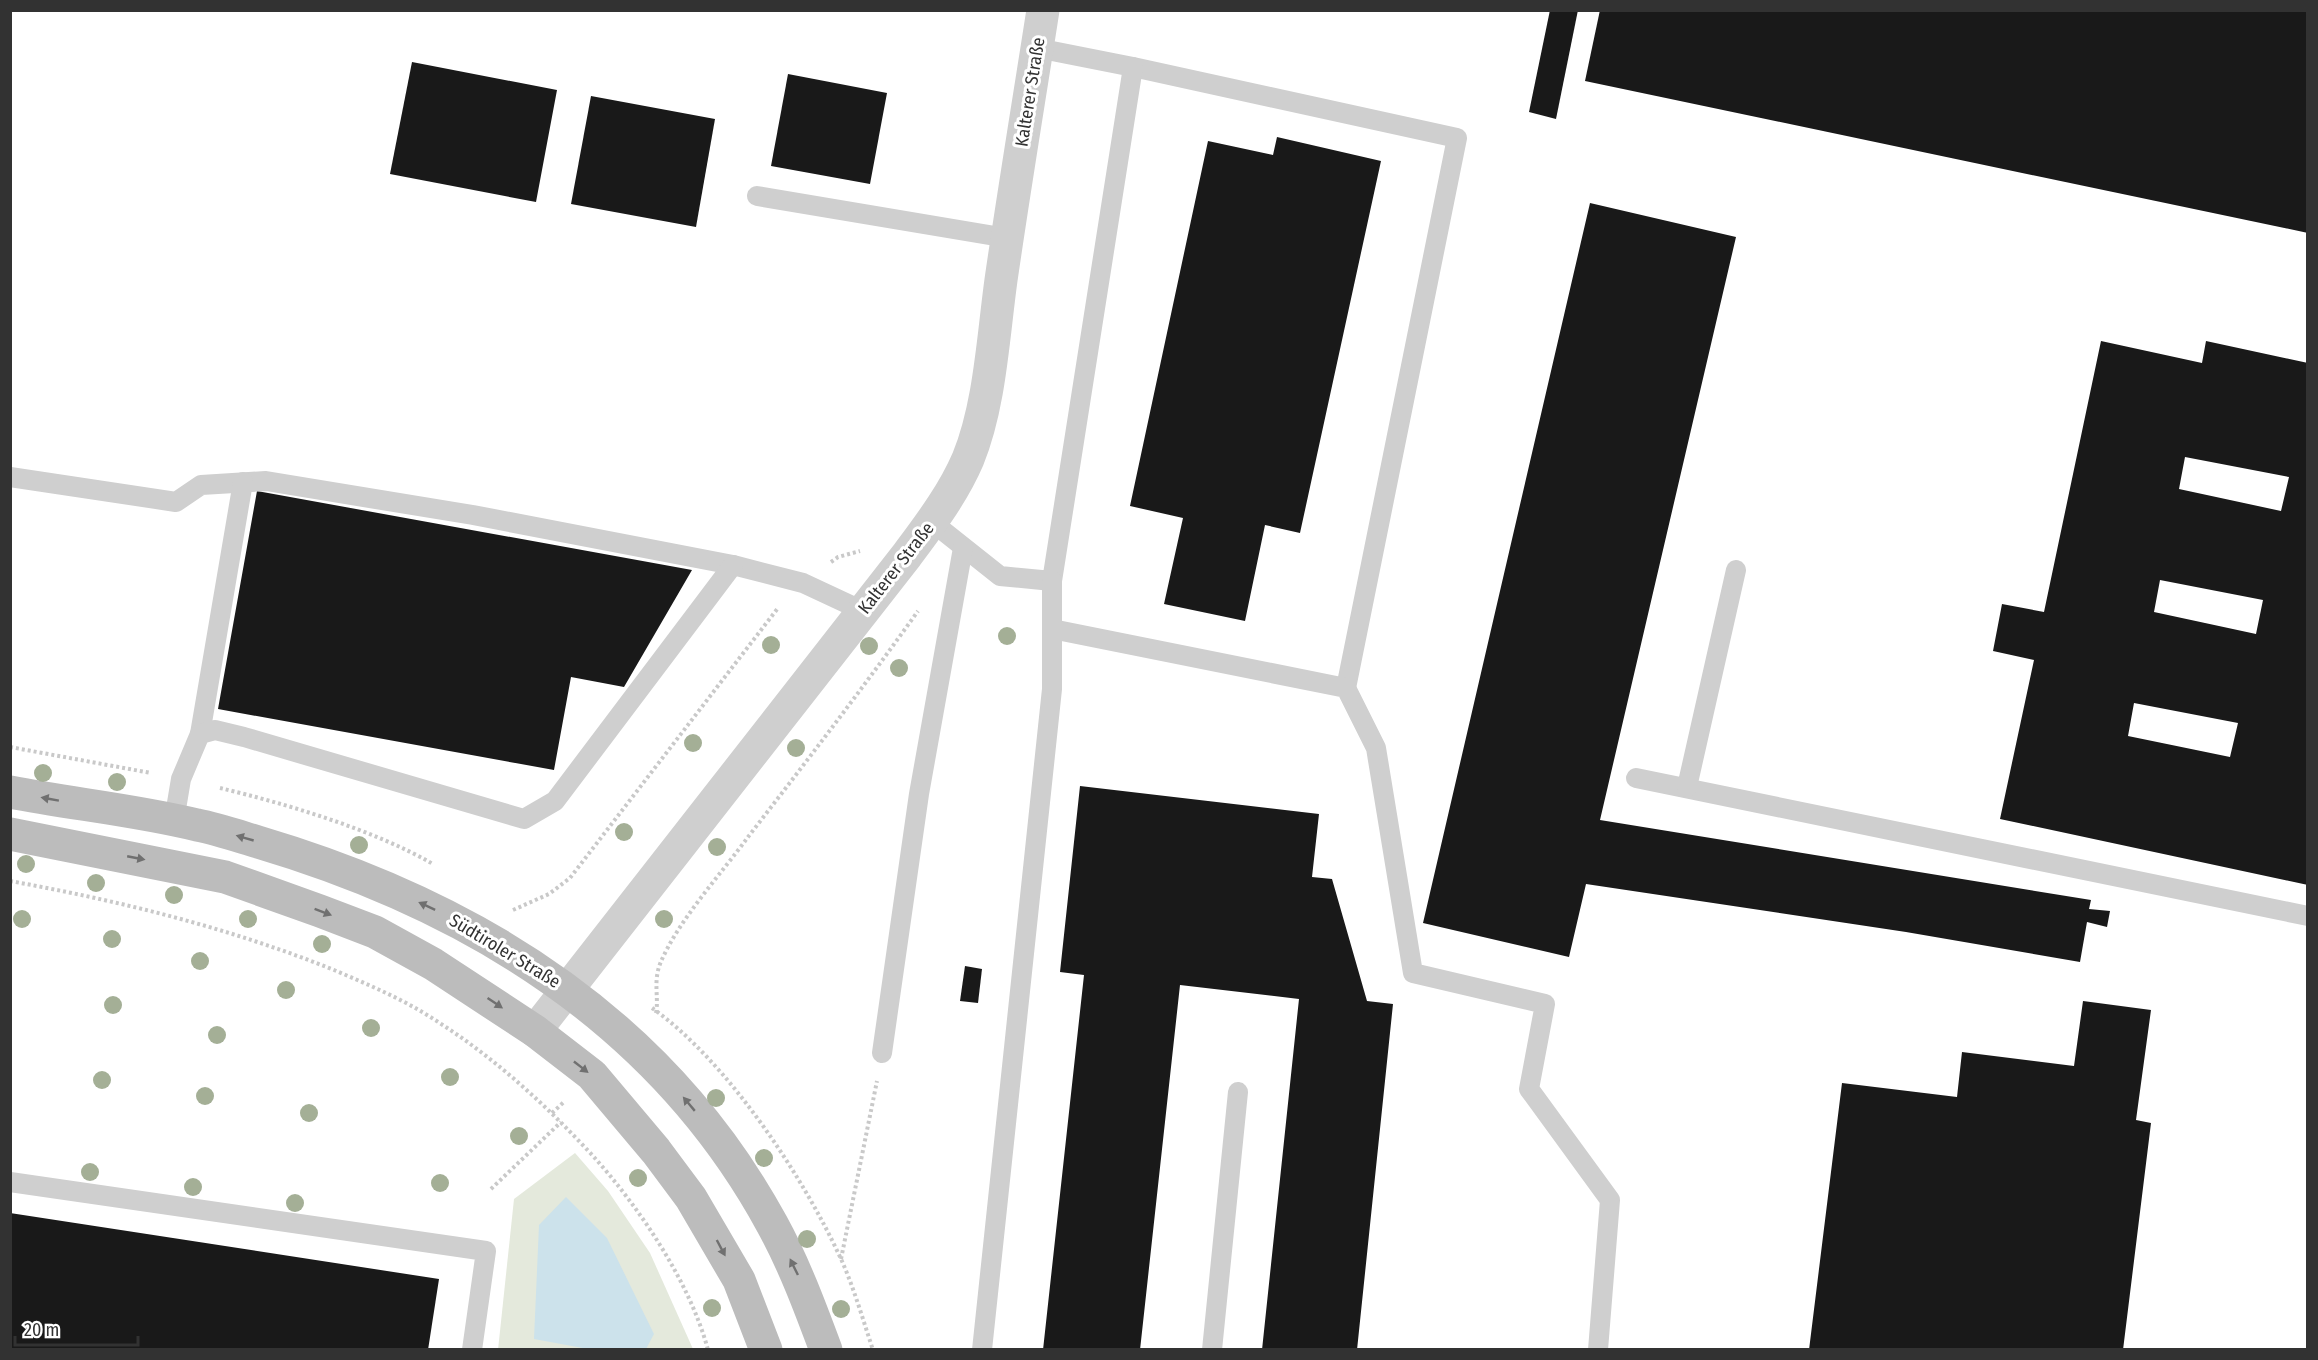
<svg xmlns="http://www.w3.org/2000/svg" width="2318" height="1360" font-family="'Fira Sans Condensed',sans-serif">
	<style>
		.green { fill: #e4e9dc }
		.water { fill: #cce2eb }
		.building { fill: #191919; fill-rule: evenodd }
		.lines { fill: none; stroke-linecap: round; stroke-linejoin: round }
		.path { stroke: #c9c9c9; stroke-width: 4; stroke-dasharray: 3 3; stroke-linecap: butt }
		.service { stroke: #cfcfcf; stroke-width: 20 }
		.minor { stroke: #cfcfcf; stroke-width: 33 }
		.secondary { stroke: #bcbcbc; stroke-width: 33 }
		.tree { fill: #a4af96 }
		.oneway { fill: #707070 }
		.labels { text-anchor: middle; dominant-baseline: central; stroke-width: 6; stroke-linejoin: round; paint-order: stroke }
		.street-label { font-size: 18px; fill: #323232; stroke: #fff }
	</style>
	<rect width="100%" height="100%" fill="#fff"/>
	<polygon class="green" points="575,1153 608,1191 650,1253 693,1349 498,1350 514,1199"/>
	<polygon class="water" points="566,1197 607,1238 654,1334 646,1349 588,1349 534,1339 539,1225"/>
	<g class="building">
		<polygon points="1550,10 1578,10 1556,119 1529,112"/>
		<polygon points="1600,10 2308,10 2308,233 1585,81"/>
		<polygon points="412,62 557,90 536,202 390,174"/>
		<polygon points="788,74 887,93 870,184 771,166"/>
		<polygon points="591,96 715,119 696,227 571,204"/>
		<polygon points="1277,137 1381,161 1300,533 1265,525 1245,621 1164,604 1183,518 1130,506 1208,141 1273,155"/>
		<polygon points="1590,203 1736,237 1600,820 2091,900 2089,909 2110,911 2107,927 2087,922 2080,962 1906,932 1586,884 1569,957 1423,923"/>
		<path d="M 2101,341 L 2202,363 L 2206,341 L 2308,363 L 2308,885 L 2000,819 L 2034,660 L 1993,651 L 2002,604 L 2044,612 ZM 2185,457 L 2289,477 L 2281,511 L 2179,489 ZM 2160,580 L 2263,600 L 2256,634 L 2154,612 ZM 2134,703 L 2238,723 L 2230,757 L 2128,736 Z"/>
		<polygon points="257,491 692,570 624,687 571,677 554,770 218,709"/>
		<polygon points="1080,786 1319,814 1312,877 1332,879 1367,1001 1393,1004 1357,1350 1262,1350 1299,999 1180,985 1140,1350 1043,1350 1084,975 1060,972"/>
		<polygon points="965,966 982,969 978,1003 960,1001"/>
		<polygon points="2083,1001 2151,1010 2136,1120 2151,1123 2123,1350 1809,1350 1842,1083 1957,1097 1962,1052 2074,1066"/>
		<polygon points="10,1213 439,1279 428,1350 10,1350"/>
	</g>
	<g class="lines">
		<g class="path">
			<polyline points="831,562 838,557 860,551"/>
			<polyline points="10,747 151,773"/>
			<path d="M 220,788 C 287,804 374,830 433,864"/>
			<path d="M 10,881 C 120,901 230,928 334,970 C 369,985 403,999 435,1020 C 495,1058 545,1104 593,1156 C 639,1207 690,1282 708,1350"/>
			<polyline points="513,910 549,894 570,878 778,608"/>
			<path d="M 652,1008 C 727,1061 803,1176 841,1259 C 854,1288 863,1320 873,1350"/>
			<path d="M 656,1013 C 659,997 653,983 660,964 C 677,922 721,874 748,837 C 806,762 863,688 918,611"/>
			<polyline points="552,1113 565,1101"/>
			<polyline points="491,1189 561,1122"/>
			<polyline points="841,1259 877,1081"/>
		</g>
		<g class="service">
			<polyline points="1133,67 1457,138 1346,688"/>
			<polyline points="757,196 1007,238"/>
			<polyline points="10,477 176,502 201,485 266,481 473,515 733,565 803,583 863,611"/>
			<polyline points="932,522 1000,576 1052,581 1133,67 1037,48"/>
			<polyline points="1052,629 1346,688 1376,748 1413,973 1545,1004 1529,1089 1610,1200 1598,1350"/>
			<polyline points="200,734 243,482"/>
			<polyline points="1636,778 2308,916"/>
			<polyline points="1687,787 1736,570"/>
			<polyline points="174,821 181,779 200,734 215,730 244,737 524,819 555,801 733,565"/>
			<polyline points="882,1053 919,794 963,548"/>
			<polyline points="10,1182 486,1251 472,1350"/>
			<polyline points="982,1350 1052,689 1052,581"/>
			<polyline points="1212,1350 1238,1092"/>
		</g>
		<path class="minor" d="M 535,1031 L 907,555 C 930,524 953,494 968,459 C 990,405 993,338 1001,280 C 1014,190 1029,100 1043,10"/>
		<g class="secondary">
			<path d="M 10,792 C 72,804 136,810 197,825 C 218,829 238,836 258,842 C 474,906 662,1022 772,1224 C 794,1264 810,1307 826,1350"/>
			<polyline points="10,834 225,877 320,911 375,932 433,964 535,1031 592,1075 656,1151 691,1198 739,1280 766,1350"/>
		</g>
	</g>
	<g class="tree">
		<circle cx="1007" cy="636" r="9"/>
		<circle cx="771" cy="645" r="9"/>
		<circle cx="869" cy="646" r="9"/>
		<circle cx="899" cy="668" r="9"/>
		<circle cx="693" cy="743" r="9"/>
		<circle cx="796" cy="748" r="9"/>
		<circle cx="43" cy="773" r="9"/>
		<circle cx="117" cy="782" r="9"/>
		<circle cx="624" cy="832" r="9"/>
		<circle cx="359" cy="845" r="9"/>
		<circle cx="717" cy="847" r="9"/>
		<circle cx="26" cy="864" r="9"/>
		<circle cx="96" cy="883" r="9"/>
		<circle cx="174" cy="895" r="9"/>
		<circle cx="22" cy="919" r="9"/>
		<circle cx="248" cy="919" r="9"/>
		<circle cx="664" cy="919" r="9"/>
		<circle cx="112" cy="939" r="9"/>
		<circle cx="322" cy="944" r="9"/>
		<circle cx="200" cy="961" r="9"/>
		<circle cx="286" cy="990" r="9"/>
		<circle cx="113" cy="1005" r="9"/>
		<circle cx="371" cy="1028" r="9"/>
		<circle cx="217" cy="1035" r="9"/>
		<circle cx="450" cy="1077" r="9"/>
		<circle cx="102" cy="1080" r="9"/>
		<circle cx="205" cy="1096" r="9"/>
		<circle cx="716" cy="1098" r="9"/>
		<circle cx="309" cy="1113" r="9"/>
		<circle cx="519" cy="1136" r="9"/>
		<circle cx="764" cy="1158" r="9"/>
		<circle cx="90" cy="1172" r="9"/>
		<circle cx="638" cy="1178" r="9"/>
		<circle cx="440" cy="1183" r="9"/>
		<circle cx="193" cy="1187" r="9"/>
		<circle cx="295" cy="1203" r="9"/>
		<circle cx="807" cy="1239" r="9"/>
		<circle cx="712" cy="1308" r="9"/>
		<circle cx="841" cy="1309" r="9"/>
	</g>
	<defs><path id="oneway-solid" d="M-6-.8H1V-3.2L6.5 0L1 3.2V.8H-6Z" transform="scale(1.5)"/></defs>
	<g class="oneway">
		<use href="#oneway-solid" transform="translate(50 799) rotate(-170)"/>
		<use href="#oneway-solid" transform="translate(245 838) rotate(-164)"/>
		<use href="#oneway-solid" transform="translate(136 858) rotate(11)"/>
		<use href="#oneway-solid" transform="translate(427 906) rotate(-155)"/>
		<use href="#oneway-solid" transform="translate(323 912) rotate(21)"/>
		<use href="#oneway-solid" transform="translate(495 1003) rotate(34)"/>
		<use href="#oneway-solid" transform="translate(581 1067) rotate(38)"/>
		<use href="#oneway-solid" transform="translate(689 1104) rotate(-130)"/>
		<use href="#oneway-solid" transform="translate(721 1248) rotate(62)"/>
		<use href="#oneway-solid" transform="translate(794 1267) rotate(-116)"/>
	</g>
	<g class="labels">
		<g class="street-label">
			<text transform="translate(1030 92) rotate(-81)">Kalterer Straße</text>
			<text transform="translate(896 568) rotate(-52)">Kalterer Straße</text>
			<text transform="translate(505 951) rotate(31)">Südtiroler Straße</text>
		</g>
	</g>
	<rect width="2318" height="1360" fill="none" stroke="#323232" stroke-width="24"/>
	<path d="M15 1336v9h123v-9" fill="none" stroke="#323232" stroke-width="3"/>
	<text x="24" y="1336" font-size="18" fill="#323232" stroke="#ffffff" stroke-width="4.5" paint-order="stroke">20 m</text>
</svg>
